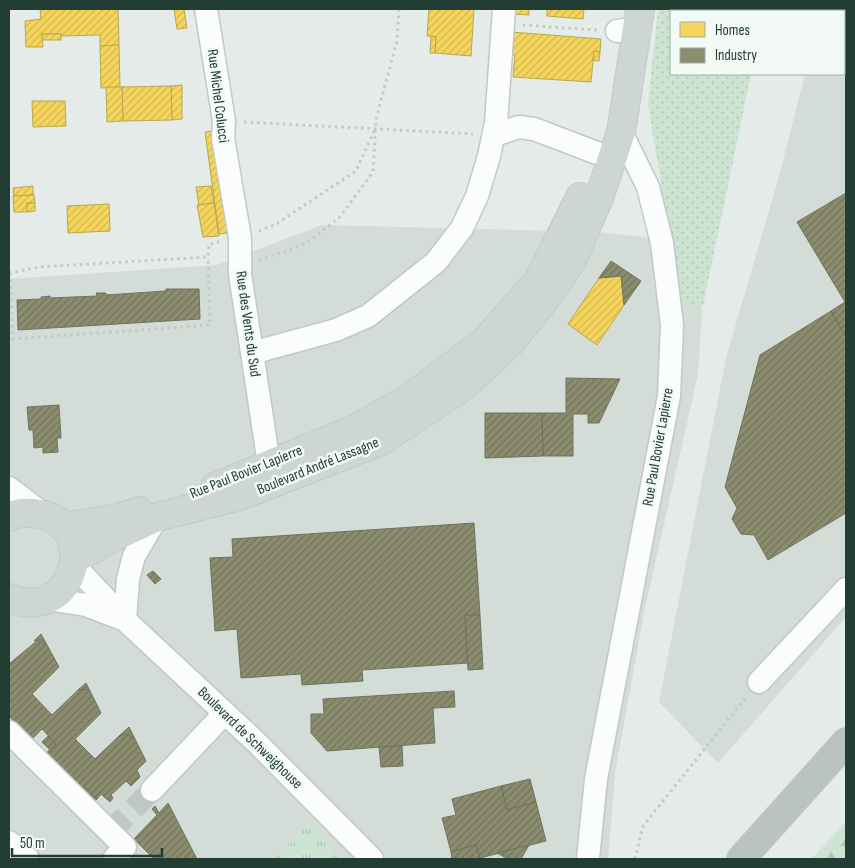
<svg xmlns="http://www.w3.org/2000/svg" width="855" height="868" font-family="'Sofia Sans Condensed',sans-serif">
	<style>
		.built { fill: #d3dcd7 }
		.grass { fill: url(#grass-tufts) }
		.forest { fill: url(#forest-firs) }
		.garden { fill: url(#garden-dots) }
		.homes { fill: url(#homes-hatch); stroke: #b6a850 }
		.industry { fill: url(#industry-hatch); stroke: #6c755c }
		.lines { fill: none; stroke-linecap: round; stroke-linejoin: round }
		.minor-tunnel { stroke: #bec8c4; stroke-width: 22; stroke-dasharray: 22 11; stroke-linecap: butt }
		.minor-casing { stroke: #c2c8c5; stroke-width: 25 }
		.major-casing { stroke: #c1cac6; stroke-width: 30 }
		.highway-casing { stroke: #c1cac6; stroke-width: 30 }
		.path { stroke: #c1cac5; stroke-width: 3; stroke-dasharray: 2.5 4; stroke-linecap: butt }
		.minor { stroke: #fbfcfc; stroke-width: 22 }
		.major { stroke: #ced6d3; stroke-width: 28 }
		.highway { stroke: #bac3c0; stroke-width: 28 }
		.labels { text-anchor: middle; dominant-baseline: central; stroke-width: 5; stroke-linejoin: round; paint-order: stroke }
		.street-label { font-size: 15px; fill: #223e33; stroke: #f3f9f5 }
	</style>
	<defs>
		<pattern id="grass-tufts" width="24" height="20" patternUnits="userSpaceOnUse" patternTransform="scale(1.25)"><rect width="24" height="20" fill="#cee4d2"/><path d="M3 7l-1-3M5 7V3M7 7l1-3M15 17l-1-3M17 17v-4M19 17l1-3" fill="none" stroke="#b1c5b5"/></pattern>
		<pattern id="forest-firs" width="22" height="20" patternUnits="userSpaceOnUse" patternTransform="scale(1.25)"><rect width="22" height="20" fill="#cee4d2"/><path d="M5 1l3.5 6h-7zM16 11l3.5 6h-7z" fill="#b1c5b5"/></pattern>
		<pattern id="garden-dots" width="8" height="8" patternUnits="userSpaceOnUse" patternTransform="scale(1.25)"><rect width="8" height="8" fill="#cee4d2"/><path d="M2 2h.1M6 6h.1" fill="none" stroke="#b1c5b5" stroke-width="1.8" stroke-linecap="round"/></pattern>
		<pattern id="homes-hatch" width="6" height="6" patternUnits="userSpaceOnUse" patternTransform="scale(1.25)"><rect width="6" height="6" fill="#f6d55c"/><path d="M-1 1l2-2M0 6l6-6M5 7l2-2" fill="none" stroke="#d3b850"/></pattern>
		<pattern id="industry-hatch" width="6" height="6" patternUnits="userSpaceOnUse" patternTransform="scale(1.25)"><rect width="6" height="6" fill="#8c8c6e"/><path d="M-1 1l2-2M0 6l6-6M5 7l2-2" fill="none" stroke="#72745b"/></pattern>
	</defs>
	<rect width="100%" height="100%" fill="#e5ebe8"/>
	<g class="built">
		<polygon points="821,9 846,9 846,617 718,763 659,702 726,358 780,173 805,74 844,74 844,11 820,11"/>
		<polygon points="322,225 599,232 651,238 654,286 679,294 702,311 698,374 644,613 615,773 608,859 339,859 308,824 274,859 9,859 9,279 217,265"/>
	</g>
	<polygon class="grass" points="308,824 339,859 274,859"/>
	<polygon class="forest" points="846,822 846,859 811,859"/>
	<polygon class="garden" points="658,9 765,9 765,11 671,11 671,74 751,74 702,311 679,294 648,104"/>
	<g class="homes">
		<polygon points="40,9 118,9 119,45 100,46 100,35 61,36 61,34 42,34 43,47 26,47 25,21 41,19"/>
		<polygon points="174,9 184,9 187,28 177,29"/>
		<polygon points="429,9 474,9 471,56 435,53 436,37 427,36"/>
		<polygon points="513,9 529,9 529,15 512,14"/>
		<polygon points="547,9 584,9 583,19 547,16"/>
		<polygon points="511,32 601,39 600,52 594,51 591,82 513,77 515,55 509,54"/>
		<rect x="42" y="34" width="19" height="6"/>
		<polygon points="431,36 436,37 435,53 430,53"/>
		<polygon points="119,45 120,87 101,88 100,46"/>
		<polygon points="594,51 600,52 599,61 593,60"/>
		<polygon points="182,85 182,119 172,120 171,86"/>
		<polygon points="171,86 172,120 123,121 122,87"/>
		<polygon points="106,87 122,87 123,121 107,122"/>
		<polygon points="32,101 65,101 66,126 33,127"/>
		<polygon points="219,130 235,232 219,234 205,132"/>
		<polygon points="33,186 33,195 14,196 13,188"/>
		<polygon points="211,186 214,203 199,205 196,187"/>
		<polygon points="34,195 35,203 27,203 27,212 14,212 13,196"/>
		<polygon points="27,203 35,203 35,211 27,212"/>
		<polygon points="214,203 219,236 203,237 197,205"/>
		<polygon points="109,204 110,231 68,233 67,206"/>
		<polygon points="621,276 624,305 597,345 568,324 599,278"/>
	</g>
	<g class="industry">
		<polygon points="846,193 846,337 831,311 845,302 797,222"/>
		<polygon points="611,261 641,281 624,305 621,276 599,278"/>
		<polygon points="166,289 199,289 200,319 18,330 17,300 41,299 41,297 50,296 50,298 97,296 96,293 106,293 106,295 166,291"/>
		<polygon points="831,311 846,337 846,513 768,560 754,535 741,534 732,519 737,508 725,487 760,355"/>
		<polygon points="566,378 620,379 599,423 588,423 588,414 573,414 573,456 543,456 542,413 566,413"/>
		<polygon points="59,405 61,438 57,438 58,452 43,453 43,447 34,448 33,430 29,430 27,407"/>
		<polygon points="485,413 542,413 543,456 485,458"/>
		<polygon points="474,523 480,615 465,615 468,663 362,670 363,681 349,682 302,685 301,674 241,678 237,629 215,631 210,558 233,557 232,539"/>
		<polygon points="153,571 161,579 155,584 147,575"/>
		<polygon points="465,615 480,615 483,669 468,670"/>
		<polygon points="41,634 47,645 41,640 34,641"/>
		<polygon points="38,640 47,645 59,667 32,694 52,715 78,690 85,689 90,691 101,713 75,739 95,759 119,736 127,734 135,739 146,761 137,770 140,777 131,786 126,781 111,795 113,798 110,802 101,794 97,799 85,787 77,795 41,758 56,744 42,729 32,739 9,716 9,664"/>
		<polygon points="86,683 90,691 85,689 78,690"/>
		<polygon points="454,691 455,707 433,708 435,743 327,751 311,733 311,714 324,714 323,699"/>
		<polygon points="129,727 135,739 127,734 119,736"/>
		<polygon points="48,736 56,744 50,750 42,742"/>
		<polygon points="402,746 403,766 381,767 379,747"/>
		<polygon points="530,779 536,802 507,810 501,786"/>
		<polygon points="501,786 507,810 536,802 546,841 480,858 476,845 451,852 442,818 456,815 452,799"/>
		<polygon points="85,787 97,799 91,805 79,793"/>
		<polygon points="168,803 197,859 154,859 134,839 157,815 152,809 155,806 159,813"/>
		<polygon points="476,845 480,859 452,859 451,852"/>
		<polygon points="529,845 521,859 508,859 497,853"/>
	</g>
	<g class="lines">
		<polyline class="minor-tunnel" points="110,832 152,790"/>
		<g class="minor-casing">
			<g id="minor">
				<polyline points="206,9 224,121 223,138 240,238 240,274 269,464"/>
				<polyline points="617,31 637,28"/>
				<polyline points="494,135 519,127 534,129 597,153"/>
				<polyline points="252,353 336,330 368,316 436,262 462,228 477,196 489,156 496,123 504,9"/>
				<polyline points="9,488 43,514"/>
				<polyline points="74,565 125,620 257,743 372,859"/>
				<polyline points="47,599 86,605 120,618"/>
				<polyline points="125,620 128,579 134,556 157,517"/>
				<polyline points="759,682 846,589"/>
				<polyline points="9,732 125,847 114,859"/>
				<polyline points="152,790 225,713"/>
				<polyline points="9,842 28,859"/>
				<polyline points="588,859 596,779 669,396 672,325 662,243 648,187 621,132"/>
			</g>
		</g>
		<g class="major-casing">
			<g id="major">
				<polyline points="215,487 355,429 410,398 484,342 539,280 580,197"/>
				<path d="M 9,517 C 18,512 28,512 39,514 C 99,522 77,625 9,598"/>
				<polyline points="63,527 114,519 139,511"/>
				<polyline points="75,559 114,537 157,517 240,496 381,441 464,386 511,342 543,302 571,262 599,198 621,132 640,9"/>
			</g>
		</g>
		<g class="highway-casing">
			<polyline id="highway" points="741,859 846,742"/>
		</g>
		<g class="path">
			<polyline points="523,25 597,30"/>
			<polyline points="244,122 473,134"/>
			<polyline points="259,231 276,224 356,171 375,129"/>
			<polyline points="259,260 292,249 311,240 340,217 373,172 376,119 397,41 399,9"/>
			<polyline points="9,273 39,267 208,257 209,244 219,242"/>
			<polyline points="10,273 13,339 210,325 208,257"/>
			<polyline points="635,859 643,826 747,696"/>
		</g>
		<use href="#minor" class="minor"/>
		<use href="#major" class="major"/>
		<use href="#highway" class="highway"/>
	</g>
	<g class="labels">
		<g class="street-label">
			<text transform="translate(218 96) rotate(83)">Rue Michel Colucci</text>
			<text transform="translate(248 324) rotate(82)">Rue des Vents du Sud</text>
			<text transform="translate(658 447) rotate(-80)">Rue Paul Bovier Lapierre</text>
			<text transform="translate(318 466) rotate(-22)">Boulevard André Lassagne</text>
			<text transform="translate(246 472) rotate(-22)">Rue Paul Bovier Lapierre</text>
			<text transform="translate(250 738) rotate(44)">Boulevard de Schweighouse</text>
		</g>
	</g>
	<rect width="855" height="868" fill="none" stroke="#223e33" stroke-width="20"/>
	<rect x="670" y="10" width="175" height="65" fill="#f3f9f5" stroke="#9faea7"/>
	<rect x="680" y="22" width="25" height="15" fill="#f6d55c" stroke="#9faea7"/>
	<text x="715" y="35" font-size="15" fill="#223e33">Homes</text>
	<rect x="680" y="48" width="25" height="15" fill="#8c8c6e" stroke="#9faea7"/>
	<text x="715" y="60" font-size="15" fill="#223e33">Industry</text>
	<path d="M12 848v8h150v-8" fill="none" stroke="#223e33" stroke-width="2.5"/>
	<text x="20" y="848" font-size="15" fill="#223e33" stroke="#f3f9f5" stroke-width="4" paint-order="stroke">50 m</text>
</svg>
